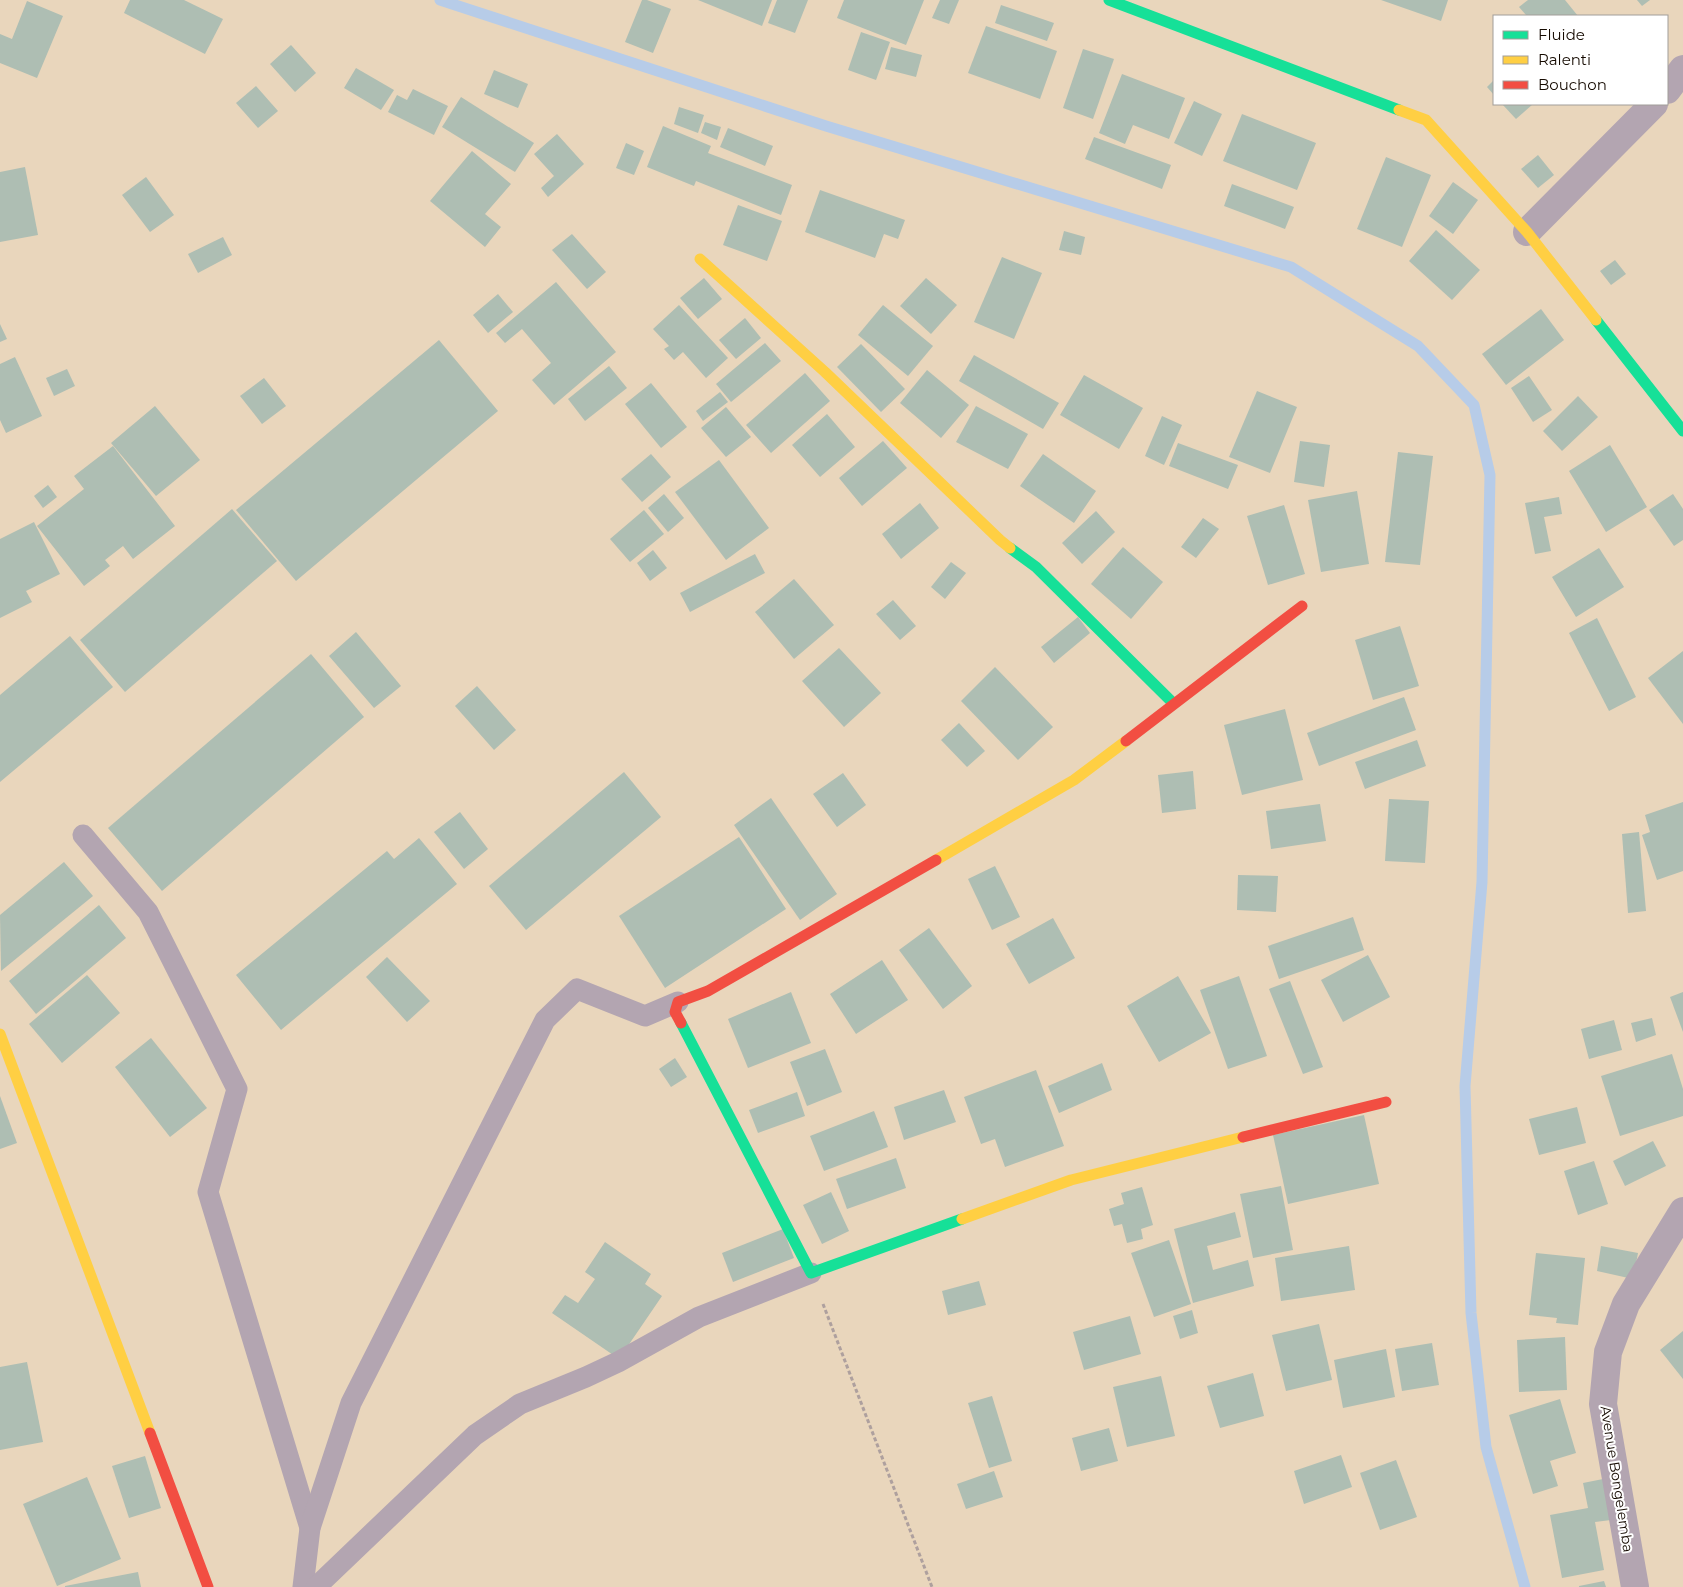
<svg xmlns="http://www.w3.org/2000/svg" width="1683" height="1587" font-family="Montserrat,sans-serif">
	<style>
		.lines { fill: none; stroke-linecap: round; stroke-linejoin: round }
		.stream { stroke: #b7cce8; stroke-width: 11 }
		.building { fill: #aebeb3 }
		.path { stroke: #aea09e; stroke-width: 3; stroke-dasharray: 4 2.5; stroke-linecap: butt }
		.lane { stroke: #b3a5b1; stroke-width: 21 }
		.street { stroke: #b3a5b1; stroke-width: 28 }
		.fast { stroke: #16e098; stroke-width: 11 }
		.slow { stroke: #ffcf43; stroke-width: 11 }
		.jam { stroke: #f24e42; stroke-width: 11 }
		.labels { text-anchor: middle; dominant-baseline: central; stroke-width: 4; stroke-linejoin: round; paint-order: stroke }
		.street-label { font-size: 14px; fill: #150a00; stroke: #fff }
	</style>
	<rect width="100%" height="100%" fill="#e9d6bc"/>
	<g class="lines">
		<polyline class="stream" points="440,0 826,126 1291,267 1418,346 1474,405 1490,475 1482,882 1465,1086 1471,1313 1486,1447 1525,1587"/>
	</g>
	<g class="building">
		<polygon points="130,0 184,0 223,19 205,54 124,13"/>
		<polygon points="642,0 647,0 671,9 653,53 625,42"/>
		<polygon points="698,0 772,0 762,26"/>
		<polygon points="777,0 808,0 795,33 768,23"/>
		<polygon points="844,0 924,0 906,45 837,18"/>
		<polygon points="940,0 959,0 949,24 932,18"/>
		<polygon points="1381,0 1448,0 1441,21"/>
		<polygon points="1528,0 1565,0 1578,16 1527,16 1519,7"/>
		<polygon points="1637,0 1650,0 1642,6"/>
		<polygon points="27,1 63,16 37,78 0,63 0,34 12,39"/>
		<polygon points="1001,5 1054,23 1047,41 995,23"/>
		<polygon points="986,26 1057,51 1040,99 968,73"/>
		<polygon points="861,32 890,42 876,80 848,70"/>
		<polygon points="291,45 316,73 295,92 270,64"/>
		<polygon points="891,47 922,55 916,77 885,69"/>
		<polygon points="1083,49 1114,59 1093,119 1063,108"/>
		<polygon points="356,68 394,90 381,110 344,88"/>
		<polygon points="494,70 528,84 518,108 484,94"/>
		<polygon points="1122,74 1185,98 1169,139 1133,125 1125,144 1099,133"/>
		<polygon points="1494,80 1494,95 1487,87"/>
		<polygon points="256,86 278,111 258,128 236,103"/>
		<polygon points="413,89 448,106 434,135 388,112 397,95 407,100"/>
		<polygon points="461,97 534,143 515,172 442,127"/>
		<polygon points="1194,101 1222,114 1202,156 1174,143"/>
		<polygon points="1502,104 1533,104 1516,119"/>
		<polygon points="679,107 704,115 698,133 674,124"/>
		<polygon points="1242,114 1316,143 1297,190 1223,161"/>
		<polygon points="705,122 721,127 717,140 701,133"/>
		<polygon points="663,126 711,146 708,153 792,185 781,215 696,181 694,186 647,167"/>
		<polygon points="728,128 773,146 765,166 720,147"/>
		<polygon points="557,134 584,164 548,197 541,188 554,176 534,154"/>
		<polygon points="1094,137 1171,165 1162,189 1085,159"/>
		<polygon points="626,143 644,151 634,175 616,168"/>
		<polygon points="472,151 511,184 485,214 501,227 485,247 430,201"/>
		<polygon points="1538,155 1554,175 1538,188 1521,169"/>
		<polygon points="1386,157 1431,175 1402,247 1357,229"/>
		<polygon points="25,167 38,235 0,242 0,172"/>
		<polygon points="146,177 174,215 150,232 122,195"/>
		<polygon points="1453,182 1478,200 1453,234 1429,216"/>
		<polygon points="1232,184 1294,207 1285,229 1224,206"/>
		<polygon points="820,190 905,220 898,239 884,234 875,258 805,232"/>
		<polygon points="738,205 782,221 767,261 723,245"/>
		<polygon points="1436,230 1480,270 1452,300 1409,261"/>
		<polygon points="1064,231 1085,237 1081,255 1059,250"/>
		<polygon points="572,234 606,272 587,289 552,250"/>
		<polygon points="223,237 232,255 198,273 188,254"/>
		<polygon points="1002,257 1042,273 1014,339 974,322"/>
		<polygon points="1615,260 1626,274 1611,285 1600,271"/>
		<polygon points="704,278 722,299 698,319 680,298"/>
		<polygon points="926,278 957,305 931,334 900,306"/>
		<polygon points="556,282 616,352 554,405 532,380 551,363 522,329 505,343 496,333"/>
		<polygon points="498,294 513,312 488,333 473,315"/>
		<polygon points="679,305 728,358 706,378 683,352 674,360 664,349 669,346 653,329"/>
		<polygon points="883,305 933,346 908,376 858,335"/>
		<polygon points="1541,309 1564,340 1506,385 1482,354"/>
		<polygon points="745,318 761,338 736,359 719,340"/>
		<polygon points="0,324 7,339 0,342"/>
		<polygon points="439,340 498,411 296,581 236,510"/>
		<polygon points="765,343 781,361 731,402 716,384"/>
		<polygon points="861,344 905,389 881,412 837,367"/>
		<polygon points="974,355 1059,403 1043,429 959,381"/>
		<polygon points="15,357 42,416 6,433 0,420 0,364"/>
		<polygon points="609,366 627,388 585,421 568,399"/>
		<polygon points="67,369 75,386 54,396 46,378"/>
		<polygon points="927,370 969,405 941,438 900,403"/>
		<polygon points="805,373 830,401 771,453 746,425"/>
		<polygon points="1084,375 1143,408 1119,449 1060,415"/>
		<polygon points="1529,376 1552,410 1533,422 1511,388"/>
		<polygon points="264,378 286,406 262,424 240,396"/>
		<polygon points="651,383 687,427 661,448 625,404"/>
		<polygon points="1257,391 1297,407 1270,473 1229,457"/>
		<polygon points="720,392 728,402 703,421 696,411"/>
		<polygon points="1578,396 1598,417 1562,451 1543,431"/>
		<polygon points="155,406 200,460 156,496 111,443"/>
		<polygon points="976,406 1028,434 1008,469 956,442"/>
		<polygon points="726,407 751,437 726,457 701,428"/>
		<polygon points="827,414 855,447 820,477 792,445"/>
		<polygon points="1162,416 1182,425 1164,465 1145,456"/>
		<polygon points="883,441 907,468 862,506 839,478"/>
		<polygon points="1300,441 1330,445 1324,487 1294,482"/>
		<polygon points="1178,443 1238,465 1228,489 1169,466"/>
		<polygon points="1610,445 1647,507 1606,532 1569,471"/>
		<polygon points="113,446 175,526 133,559 123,546 105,560 110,566 84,586 37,526 84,489 74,476"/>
		<polygon points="1398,452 1433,456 1420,565 1385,562"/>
		<polygon points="651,454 671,477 642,502 621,479"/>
		<polygon points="1043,454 1096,491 1074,523 1020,486"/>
		<polygon points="719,460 769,528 726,560 675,492"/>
		<polygon points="48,485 57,497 43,508 34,496"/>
		<polygon points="1357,491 1369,564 1321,572 1308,500"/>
		<polygon points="664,494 684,518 668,532 648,508"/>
		<polygon points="1673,494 1683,509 1683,540 1674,546 1649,510"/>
		<polygon points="1559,497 1562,514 1544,517 1551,551 1535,554 1525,503"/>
		<polygon points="920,503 939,528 901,559 882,534"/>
		<polygon points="1284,505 1305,574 1268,585 1247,516"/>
		<polygon points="232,509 277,561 125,692 80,640"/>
		<polygon points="644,510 664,534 630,562 610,539"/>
		<polygon points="1096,511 1115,532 1082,564 1062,543"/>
		<polygon points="1203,518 1219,529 1196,558 1181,547"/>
		<polygon points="34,522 60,574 26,591 32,602 0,618 0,539"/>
		<polygon points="1123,547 1163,582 1131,619 1091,584"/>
		<polygon points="1599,548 1624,587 1576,617 1552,577"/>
		<polygon points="653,550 667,568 650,581 637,563"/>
		<polygon points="755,554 765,573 690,612 680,593"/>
		<polygon points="951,562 966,573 945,599 931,587"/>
		<polygon points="794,579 834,625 794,659 755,612"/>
		<polygon points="893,600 916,626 900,640 876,614"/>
		<polygon points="1078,617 1090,633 1054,663 1041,647"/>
		<polygon points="1597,618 1636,697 1609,711 1569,633"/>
		<polygon points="1400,626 1419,686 1373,700 1355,640"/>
		<polygon points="356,632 401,686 374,708 329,656"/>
		<polygon points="70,636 113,687 0,782 0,695"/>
		<polygon points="839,648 881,693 844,727 802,681"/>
		<polygon points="1683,651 1683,724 1648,678"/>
		<polygon points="311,654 364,717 162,891 108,828"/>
		<polygon points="995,667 1053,727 1018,760 961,701"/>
		<polygon points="477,686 516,730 494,750 455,706"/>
		<polygon points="1404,697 1416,730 1319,766 1307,733"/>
		<polygon points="1285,709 1303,780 1242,795 1224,725"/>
		<polygon points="959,723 985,751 967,767 941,740"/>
		<polygon points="1417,740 1426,766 1365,789 1355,762"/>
		<polygon points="1193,771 1196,809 1162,813 1158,775"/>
		<polygon points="624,772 661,817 526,930 489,886"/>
		<polygon points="843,773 866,805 837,827 813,794"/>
		<polygon points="771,798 837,894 800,920 734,825"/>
		<polygon points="1389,799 1429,801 1425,863 1385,861"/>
		<polygon points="1683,802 1683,871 1657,880 1642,835 1650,832 1645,815"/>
		<polygon points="1320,804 1326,841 1271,849 1266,811"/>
		<polygon points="460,812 488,849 464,869 434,832"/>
		<polygon points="1639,832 1646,911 1628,913 1622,834"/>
		<polygon points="739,837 786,909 665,988 619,916"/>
		<polygon points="419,838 457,884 281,1030 236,975 387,851 394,859"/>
		<polygon points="64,862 93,896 1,971 0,915"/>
		<polygon points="995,866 1020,917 992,930 968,879"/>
		<polygon points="1238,875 1278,876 1276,912 1237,910"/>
		<polygon points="99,905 126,938 36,1014 9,981"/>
		<polygon points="1353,917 1364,950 1279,979 1268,946"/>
		<polygon points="1053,918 1075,958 1029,984 1006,944"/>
		<polygon points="929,928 972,986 943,1009 899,950"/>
		<polygon points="1368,955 1390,997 1343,1022 1321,980"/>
		<polygon points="387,957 430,1001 407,1022 366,977"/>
		<polygon points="882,960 908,1000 856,1034 830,994"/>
		<polygon points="87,975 120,1013 62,1063 29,1024"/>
		<polygon points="1178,976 1211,1033 1159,1062 1127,1006"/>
		<polygon points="1239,976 1267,1056 1228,1069 1200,990"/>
		<polygon points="1290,981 1323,1067 1303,1074 1269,989"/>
		<polygon points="791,992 811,1043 748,1068 728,1019"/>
		<polygon points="1683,992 1683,1032 1670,997"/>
		<polygon points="1652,1018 1656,1035 1636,1042 1631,1023"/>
		<polygon points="1614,1020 1622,1050 1589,1059 1581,1029"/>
		<polygon points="151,1038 207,1108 170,1137 115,1067"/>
		<polygon points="825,1049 842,1092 807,1106 790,1062"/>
		<polygon points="1672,1054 1683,1089 1683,1116 1620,1136 1601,1076"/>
		<polygon points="675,1058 687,1077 671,1087 659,1069"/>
		<polygon points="1102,1063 1112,1090 1059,1113 1048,1086"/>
		<polygon points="1036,1070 1064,1146 1005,1167 995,1139 981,1144 964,1097"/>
		<polygon points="944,1090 956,1122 904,1140 894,1107"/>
		<polygon points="797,1092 805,1116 758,1133 749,1110"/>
		<polygon points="0,1096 17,1143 0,1149"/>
		<polygon points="1577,1107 1586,1143 1539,1155 1529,1119"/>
		<polygon points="874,1111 888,1147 824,1171 810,1136"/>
		<polygon points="1364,1115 1379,1184 1288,1204 1273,1135"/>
		<polygon points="1653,1141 1666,1166 1625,1186 1613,1161"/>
		<polygon points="896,1158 906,1188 847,1209 836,1179"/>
		<polygon points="1594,1161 1608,1204 1578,1215 1564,1171"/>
		<polygon points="1281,1186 1293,1250 1253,1258 1240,1194"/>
		<polygon points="1142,1187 1153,1225 1141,1229 1143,1239 1127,1243 1122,1224 1114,1226 1109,1209 1124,1204 1121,1193"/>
		<polygon points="831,1192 849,1231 822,1244 803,1205"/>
		<polygon points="1235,1212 1241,1237 1207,1246 1213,1270 1248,1260 1254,1286 1193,1303 1174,1229"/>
		<polygon points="783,1229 794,1258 733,1282 722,1253"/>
		<polygon points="1169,1240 1191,1304 1154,1317 1131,1253"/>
		<polygon points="605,1242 651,1274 645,1284 662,1296 619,1359 552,1313 565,1295 578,1303 595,1279 585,1272"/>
		<polygon points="1349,1246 1355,1290 1281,1301 1275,1258"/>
		<polygon points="1601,1246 1638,1253 1633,1279 1597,1271"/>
		<polygon points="1536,1253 1585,1258 1578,1325 1556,1323 1557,1318 1529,1315"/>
		<polygon points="979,1281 986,1305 948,1315 942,1291"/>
		<polygon points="1192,1310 1198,1333 1180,1339 1173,1316"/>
		<polygon points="1130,1316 1141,1354 1084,1370 1073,1332"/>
		<polygon points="1319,1324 1332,1380 1286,1391 1272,1335"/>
		<polygon points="1683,1331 1683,1379 1660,1350"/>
		<polygon points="1565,1337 1567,1390 1519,1392 1517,1340"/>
		<polygon points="1432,1343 1439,1385 1402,1391 1395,1349"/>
		<polygon points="1386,1349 1395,1397 1343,1408 1334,1360"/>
		<polygon points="27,1362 43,1442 0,1450 0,1367"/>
		<polygon points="1253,1373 1264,1416 1220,1428 1207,1386"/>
		<polygon points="1161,1376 1175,1436 1127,1447 1113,1387"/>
		<polygon points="992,1396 1012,1461 989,1468 968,1403"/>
		<polygon points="1560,1399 1576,1453 1550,1461 1558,1486 1533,1494 1509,1415"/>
		<polygon points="1109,1428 1118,1461 1081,1471 1072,1438"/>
		<polygon points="1341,1455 1352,1487 1304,1504 1294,1471"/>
		<polygon points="145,1456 161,1508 129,1518 112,1466"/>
		<polygon points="1396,1460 1417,1517 1380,1530 1360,1473"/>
		<polygon points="994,1471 1003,1497 966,1509 957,1484"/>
		<polygon points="87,1477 121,1559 57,1586 23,1504"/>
		<polygon points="1603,1479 1611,1520 1595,1522 1604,1570 1562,1578 1550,1515 1588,1508 1583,1483"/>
		<polygon points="138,1572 141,1587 65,1587 65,1586"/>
		<polygon points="1604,1581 1606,1587 1579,1587 1579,1586"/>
	</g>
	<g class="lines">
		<polyline class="path" points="823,1304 932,1587"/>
		<g class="lane">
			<polyline points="83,835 148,912 237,1089 208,1192 310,1528"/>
			<polyline points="303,1587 310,1528 351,1403 545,1020 577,989 645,1016 678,1002"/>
			<polyline points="316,1587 475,1435 520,1404 586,1377 618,1362 699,1317 811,1273"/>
		</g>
		<g class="street">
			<polyline points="1667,90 1683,69"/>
			<polyline points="1527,232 1654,104"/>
			<polyline points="1635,1587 1603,1404 1608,1352 1626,1304 1683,1211"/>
		</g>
		<g class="fast">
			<polyline points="1109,0 1399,110"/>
			<polyline points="1596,320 1683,431"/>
			<polyline points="1010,548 1036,567 1173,703"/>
			<polyline points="681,1023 811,1273 962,1219"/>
		</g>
		<g class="slow">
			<polyline points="1399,110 1426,120 1527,232 1596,320"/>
			<polyline points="700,259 825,372 1000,540 1010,548"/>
			<polyline points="936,860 1074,780 1126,741"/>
			<polyline points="0,1034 150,1433"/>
			<polyline points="962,1219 1071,1180 1243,1137"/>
		</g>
		<g class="jam">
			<polyline points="1126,741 1302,606"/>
			<polyline points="681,1023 675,1012 678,1002 708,991 936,860"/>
			<polyline points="1243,1137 1386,1102"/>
			<polyline points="150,1433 208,1587"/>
		</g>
	</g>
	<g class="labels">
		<g class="street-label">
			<text transform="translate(1617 1479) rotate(81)">Avenue Bongelemba</text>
		</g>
	</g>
	<rect x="1493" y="15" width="175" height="90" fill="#ffffff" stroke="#a19d99"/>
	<rect x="1503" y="31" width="25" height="8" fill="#16e098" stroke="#a19d99"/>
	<text x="1538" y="40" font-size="15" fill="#150a00">Fluide</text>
	<rect x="1503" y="56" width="25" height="8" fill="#ffcf43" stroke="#a19d99"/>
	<text x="1538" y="65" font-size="15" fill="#150a00">Ralenti</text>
	<rect x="1503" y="81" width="25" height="8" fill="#f24e42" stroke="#a19d99"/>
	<text x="1538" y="90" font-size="15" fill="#150a00">Bouchon</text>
</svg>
